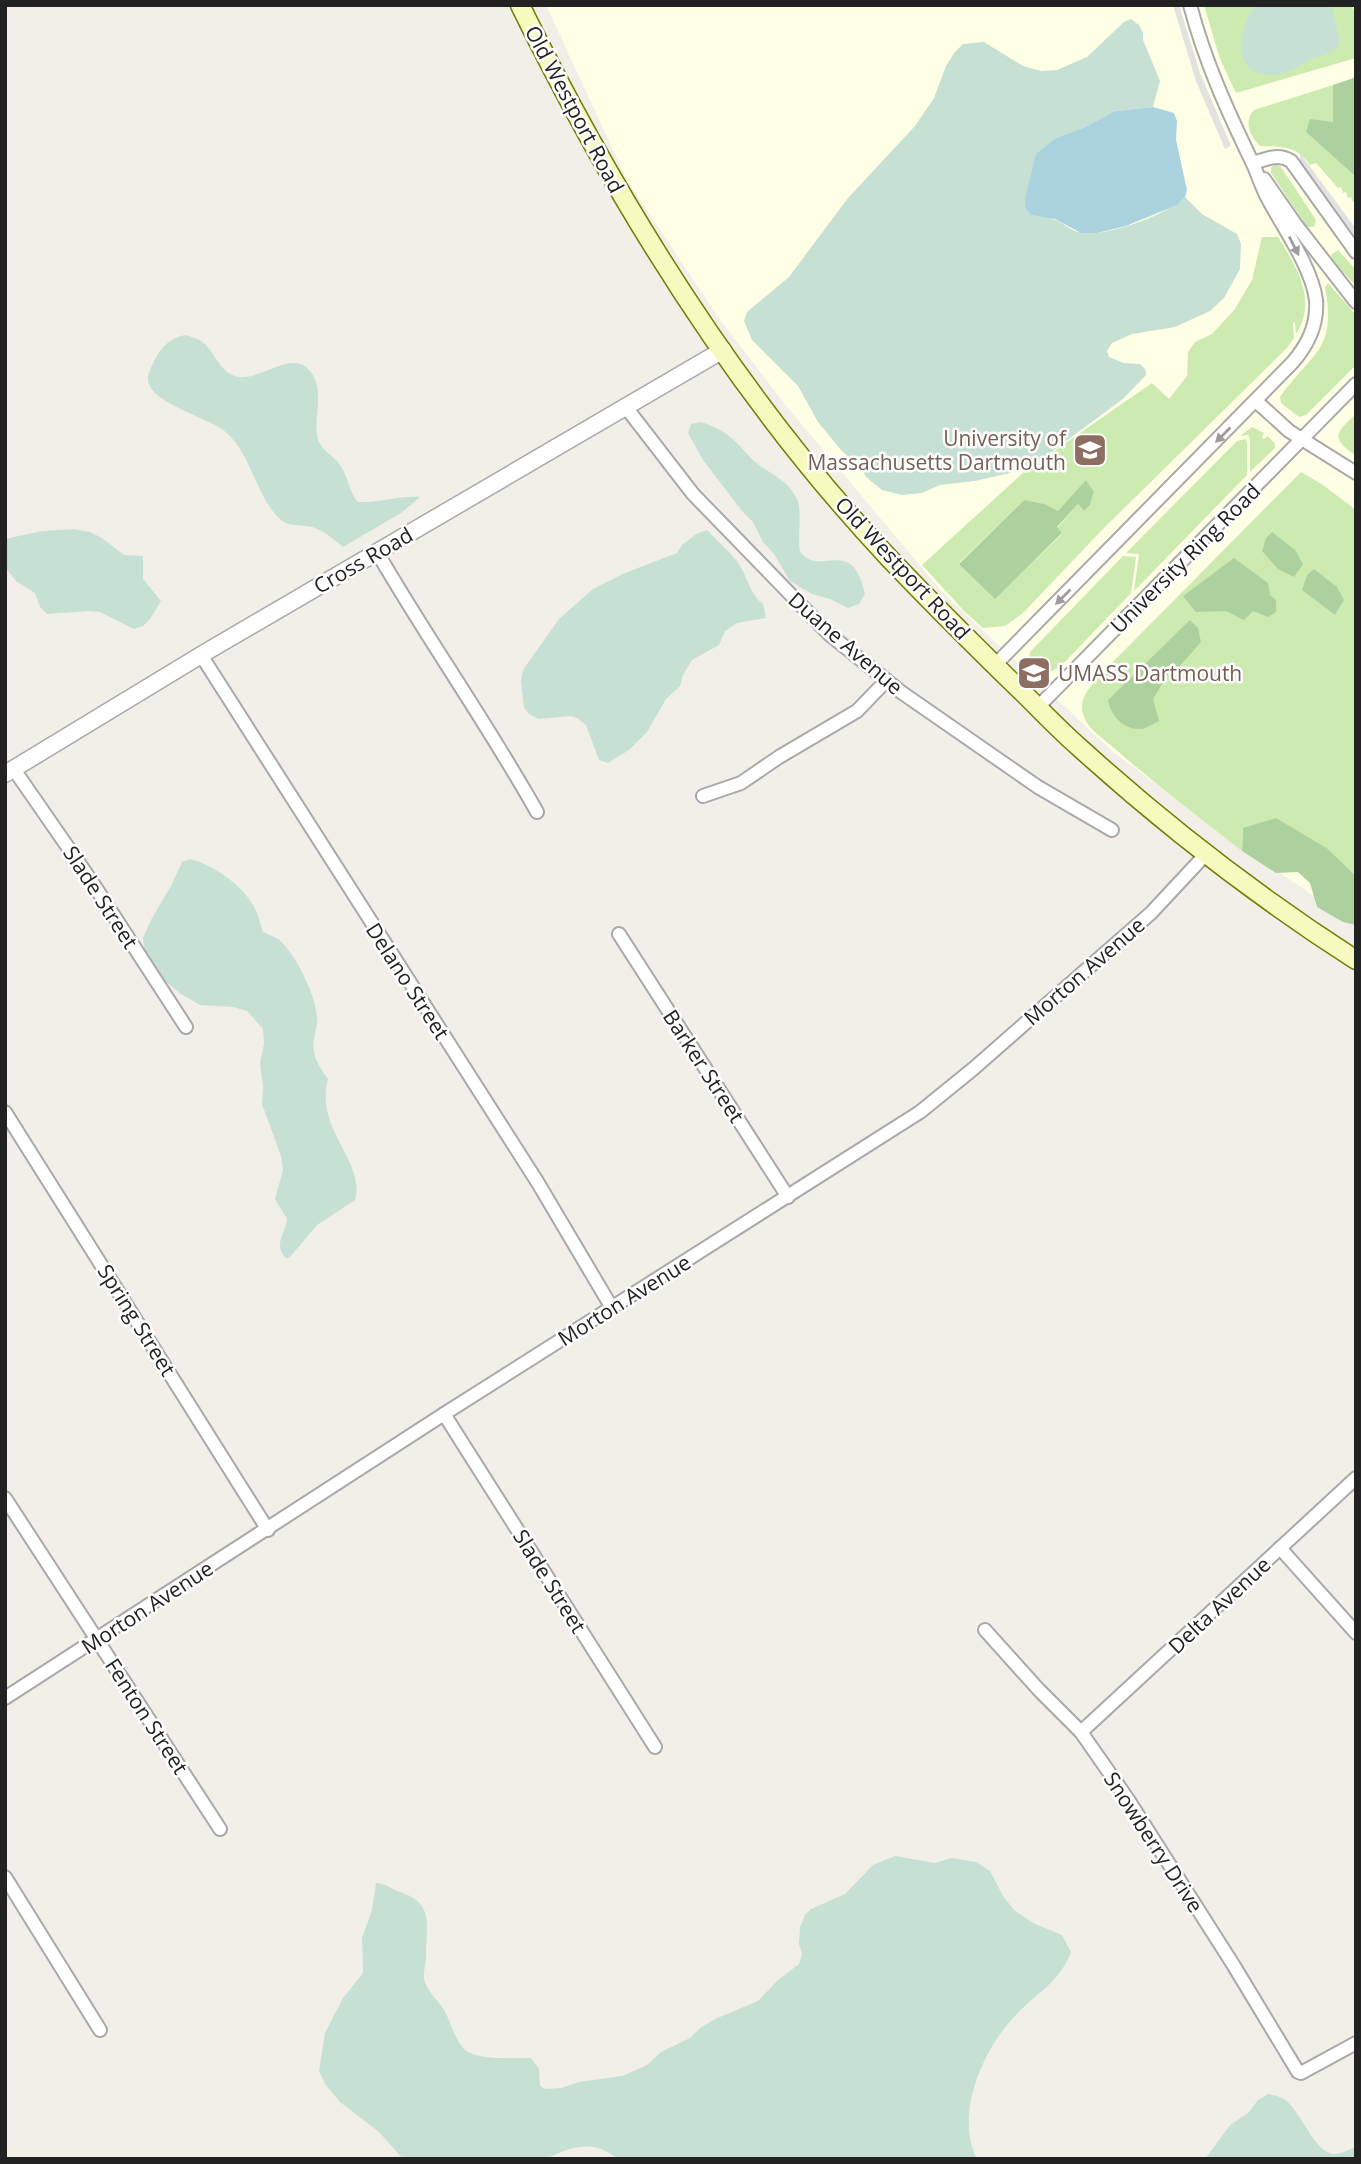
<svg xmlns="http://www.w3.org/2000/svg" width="1361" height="2164" font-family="'Open Sans',sans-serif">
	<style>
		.education { fill: #ffffe5 }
		.grass { fill: #cdebb0; fill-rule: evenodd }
		.forest { fill: #add19e }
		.wetland { fill: #c6e0d4 }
		.parking { fill: #e2e2e2 }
		.water { fill: #aad3df }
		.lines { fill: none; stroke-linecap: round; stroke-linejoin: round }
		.minor-casing { stroke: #a9a9a9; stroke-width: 16 }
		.tertiary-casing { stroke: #a9a9a9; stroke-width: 19 }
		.secondary-casing { stroke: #707d05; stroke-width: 21 }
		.minor { stroke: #fff; stroke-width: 12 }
		.tertiary { stroke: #fff; stroke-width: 16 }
		.secondary { stroke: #f7fabf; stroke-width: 18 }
		.oneway { fill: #9c9c9c }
		.labels { text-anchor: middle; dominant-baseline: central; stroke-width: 5; stroke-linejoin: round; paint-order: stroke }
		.street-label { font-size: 21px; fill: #222; stroke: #fff }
		.education-label { font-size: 21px; fill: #785e54; stroke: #fff; text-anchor: end }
	</style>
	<rect width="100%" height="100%" fill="#f2efe9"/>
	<polygon class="education" points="546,5 1356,5 1356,925 1206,822 1111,750 943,593 788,408 721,321 628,182"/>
	<g class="grass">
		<polygon points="1204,5 1352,5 1356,17 1356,58 1236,93 1220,59"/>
		<path d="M 1333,85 L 1334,122 L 1306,132 L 1356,177 L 1356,201 L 1353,202 L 1351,197 L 1348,198 L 1346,192 L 1343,193 L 1341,187 L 1338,188 L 1316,163 L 1310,165 C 1296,145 1281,147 1260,146 C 1250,135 1243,122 1254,110 Z"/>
		<polygon points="1275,164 1281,167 1316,220 1314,227 1307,227 1271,173 1271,168"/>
		<path d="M 1262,237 L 1278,237 C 1296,266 1318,300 1296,334 L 1295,323 L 1293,322 L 1294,338 L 1287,348 L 1102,530 L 1023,613 L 1005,626 L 983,628 L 965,612 L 922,565 L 1024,472 L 1152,383 L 1169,399 L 1187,376 L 1188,352 L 1195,342 L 1212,334 L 1235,309 L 1252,280 ZM 1094,492 L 1090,505 L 1084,511 L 1078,504 L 1057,528 L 1062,534 L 995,598 L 959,563 L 1024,500 L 1045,504 L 1058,511 Z"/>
		<polygon points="1338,250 1356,270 1356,286 1332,260 1331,255"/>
		<path d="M 1328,283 L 1356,315 L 1356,365 L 1306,415 L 1299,417 L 1281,403 L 1280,397 C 1312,352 1337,351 1325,287 Z"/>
		<path d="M 1356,414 L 1356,456 C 1331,438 1334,434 1356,414 Z"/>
		<polygon points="1252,427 1264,433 1262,437 1264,439 1268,436 1275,444 1275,448 1250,472 1250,439 1248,435 1240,436"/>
		<polygon points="1245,439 1247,443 1247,475 1134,591 1139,554 1126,553 1237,441"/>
		<path d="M 1301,472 L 1323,485 L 1356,510 L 1356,876 L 1328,849 L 1243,828 L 1242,851 C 1199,817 1155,784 1114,748 C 1104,739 1089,730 1084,717 C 1078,700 1087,691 1097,678 Z"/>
		<polygon points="1123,556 1136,557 1131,593 1062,665 1047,674 1033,673 1028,666 1030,652"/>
	</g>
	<g class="forest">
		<polygon points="1356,77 1356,177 1306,132 1310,119 1333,122 1333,85"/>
		<polygon points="1086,480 1094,492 1090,505 1084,511 1078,504 1057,527 1062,533 995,599 959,564 1024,500 1045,504 1058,511"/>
		<polygon points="1272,532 1295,550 1303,564 1294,577 1278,569 1262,551 1266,538"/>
		<polygon points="1234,558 1268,583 1270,595 1276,600 1276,612 1268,617 1253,611 1244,620 1226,611 1196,612 1183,596"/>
		<polygon points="1314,569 1337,587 1344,600 1335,615 1302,590 1307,575"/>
		<path d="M 1190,620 L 1198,628 L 1201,642 L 1179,667 L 1168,674 L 1153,699 L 1159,721 C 1154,723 1147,728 1142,729 C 1123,730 1111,716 1108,700 Z"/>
		<polygon points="1276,818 1328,849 1356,876 1356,925 1343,922 1317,907 1310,883 1298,872 1276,873 1242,851 1243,828"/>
	</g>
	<g class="wetland">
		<path d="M 1255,5 L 1331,5 L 1339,35 L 1339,45 C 1330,55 1321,55 1310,60 C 1298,66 1288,74 1274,75 C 1230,77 1237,30 1255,5 Z"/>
		<path d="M 1131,19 L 1139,25 L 1143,33 L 1143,40 L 1160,81 L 1153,107 L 1115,111 L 1085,127 L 1056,138 L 1031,215 C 1038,216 1047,216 1053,219 C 1063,222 1071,232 1083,233 C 1108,236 1167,215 1185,197 L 1202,214 L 1237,234 L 1241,244 L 1240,269 L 1224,298 L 1210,311 L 1175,327 L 1132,334 L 1112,343 L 1107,351 L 1109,357 L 1124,363 L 1140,364 L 1145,369 L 1146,375 L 1124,398 L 1042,459 L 1010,473 L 975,481 L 940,485 L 922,493 L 902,495 L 882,490 L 866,477 L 861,468 L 841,450 L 818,422 L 798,386 L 752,340 L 744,321 L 747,312 L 789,277 L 848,198 L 915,126 L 934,98 L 946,66 L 955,52 L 963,44 L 984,42 L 1023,66 L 1041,71 L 1057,70 L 1087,57 L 1124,22 Z"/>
		<path d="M 185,335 C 192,337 200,339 205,344 C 216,355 221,374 239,377 C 262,380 292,349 310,371 C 325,389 314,415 317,435 C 319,451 335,455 342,468 C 349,480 349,492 358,502 C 380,503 399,495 420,497 L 401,513 L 343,547 C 334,540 324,530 312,527 C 302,524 289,527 281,520 C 257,499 252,456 227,433 C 210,417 144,403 148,376 C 149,371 152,366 154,361 C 161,347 170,338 185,335 Z"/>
		<path d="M 701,422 C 725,430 733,438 749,456 C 763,472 787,477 797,499 C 803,512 796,548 801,553 C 822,577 852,535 865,594 L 859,604 L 848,608 L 830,599 L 812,594 L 790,581 L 774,554 L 763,542 L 753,522 L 742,511 L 703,460 L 688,433 L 691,424 Z"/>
		<polygon points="74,529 90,532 102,538 124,555 143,556 143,579 161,601 150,619 143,626 134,629 100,612 88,611 47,614 40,607 35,593 16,581 5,567 5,539 42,531"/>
		<path d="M 707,530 C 716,540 727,549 736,560 C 747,573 749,594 763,604 L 766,618 L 737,623 L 725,631 L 719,645 L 692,660 L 683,675 L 680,686 L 666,699 L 647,732 L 629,750 L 608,763 L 599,760 L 586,725 L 577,718 L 571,716 L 538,719 L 529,714 L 524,708 L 521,681 L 523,670 L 559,619 L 593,589 L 625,573 L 677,553 L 682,545 L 696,534 Z"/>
		<path d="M 190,859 C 212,864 242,885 253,905 C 258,913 260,923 263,932 C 268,934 273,936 278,939 C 295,952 316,996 317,1017 C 318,1024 315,1031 314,1039 C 311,1055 319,1066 328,1079 C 314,1129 366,1161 355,1200 L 317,1225 L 290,1257 L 286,1258 C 273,1245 285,1234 287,1219 L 275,1199 L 283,1170 L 281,1156 L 262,1104 L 263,1087 L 260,1063 L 264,1044 L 263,1029 L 247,1011 L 233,1007 L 200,1005 L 181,994 L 164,980 L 144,948 L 143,938 L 151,920 L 172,884 L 182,862 Z"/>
		<path d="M 895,1856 L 935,1863 L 951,1858 L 976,1862 L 990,1871 L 1003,1896 L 1015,1911 L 1035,1924 L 1062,1935 L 1071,1952 C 1061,1981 1035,1994 1015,2016 C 983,2049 954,2115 977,2159 L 618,2159 C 594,2139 571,2146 546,2159 L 403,2159 L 379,2132 L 340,2102 L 325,2084 L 319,2071 L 325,2033 L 343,1998 L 363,1973 L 362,1938 L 372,1910 L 376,1883 C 389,1884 390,1889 400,1892 C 437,1904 425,1928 426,1958 C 426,1964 423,1971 424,1979 C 426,1990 438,2000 444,2010 C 451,2022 454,2037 463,2048 C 474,2061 515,2058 531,2058 L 539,2069 L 540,2086 L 545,2089 L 561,2088 L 579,2082 L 622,2076 L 647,2065 L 661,2052 L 690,2038 L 700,2028 L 715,2019 L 758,2001 L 778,1980 L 799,1964 L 802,1954 L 799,1944 L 800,1927 L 805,1915 L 811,1909 L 845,1894 L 873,1865 Z"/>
		<path d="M 1268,2094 C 1273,2095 1280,2096 1284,2099 C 1301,2110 1315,2155 1335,2154 C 1342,2154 1349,2149 1356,2147 L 1356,2159 L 1205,2159 L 1230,2125 L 1248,2113 L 1258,2100 Z"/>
	</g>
	<g class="parking">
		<polygon points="1173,5 1179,5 1200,73 1231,146 1225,149 1196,81"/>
		<polygon points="1300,153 1356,229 1355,240 1309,176 1300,162"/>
	</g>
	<polygon class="water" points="1153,107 1174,113 1177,121 1176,140 1187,190 1185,197 1177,205 1126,226 1097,233 1081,233 1055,219 1031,215 1025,207 1025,199 1036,154 1056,138 1085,127 1115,111"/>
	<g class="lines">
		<g class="minor-casing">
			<g id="minor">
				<path d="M 1253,163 C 1266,159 1278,153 1291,161 L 1356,252"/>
				<polyline points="1264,179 1296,225 1356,302"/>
				<polyline points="1256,401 1289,431 1356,473"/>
				<polyline points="625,406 693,494 829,634 901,692 1038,787 1112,830"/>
				<path d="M 377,552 C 428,640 487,723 537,812"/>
				<polyline points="201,655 538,1183 612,1308"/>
				<path d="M 995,665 L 1292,363 C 1308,345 1318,325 1316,300 C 1312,268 1283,227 1268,199 C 1262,188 1258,175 1253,164 C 1228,112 1205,62 1190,5"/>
				<polyline points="1038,707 1356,384"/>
				<polyline points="13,768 92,882 186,1027"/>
				<polyline points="703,796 741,783 779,757 857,711 886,681"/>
				<polyline points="619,934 788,1197"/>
				<polyline points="5,1112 268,1530"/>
				<polyline points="444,1414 655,1747"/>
				<polyline points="5,1498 220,1829"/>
				<polyline points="1280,1548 1356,1633"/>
				<polyline points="985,1630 1039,1690 1081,1732 1129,1801 1234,1966 1298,2072 1301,2073 1356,2043"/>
				<polyline points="5,1698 444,1414 920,1112 973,1069 1151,913 1206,854"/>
				<polyline points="1081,1732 1356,1478"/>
				<polyline points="5,1877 100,2030"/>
			</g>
		</g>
		<g class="tertiary-casing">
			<polyline id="tertiary" points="5,774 206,652 723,350"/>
		</g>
		<g class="secondary-casing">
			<path id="secondary" d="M 520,5 C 616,200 738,397 888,557 C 929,600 972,643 1015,685 C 1037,706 1057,728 1080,748 C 1166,826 1258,897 1356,960"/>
		</g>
		<use href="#minor" class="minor"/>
		<use href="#tertiary" class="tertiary"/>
		<use href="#secondary" class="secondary"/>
	</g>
	<defs><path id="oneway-solid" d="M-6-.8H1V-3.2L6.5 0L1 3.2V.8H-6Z" transform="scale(1.75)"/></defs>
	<g class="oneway">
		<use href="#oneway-solid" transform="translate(1294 246) rotate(63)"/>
		<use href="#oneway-solid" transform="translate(1223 435) rotate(135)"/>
		<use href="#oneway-solid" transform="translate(1063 597) rotate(135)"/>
	</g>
	<defs>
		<g id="university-square" transform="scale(1.75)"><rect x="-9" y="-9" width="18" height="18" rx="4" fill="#8d6e63" stroke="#fff"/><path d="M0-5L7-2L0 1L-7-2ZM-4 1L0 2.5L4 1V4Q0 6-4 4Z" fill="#fff"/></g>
		<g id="school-square" transform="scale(1.75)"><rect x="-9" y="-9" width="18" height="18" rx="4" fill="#8d6e63" stroke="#fff"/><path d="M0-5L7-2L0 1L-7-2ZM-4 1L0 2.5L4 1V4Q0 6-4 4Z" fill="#fff"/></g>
	</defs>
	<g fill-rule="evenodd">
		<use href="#university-square" x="1090" y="450"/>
		<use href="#school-square" x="1034" y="673"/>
	</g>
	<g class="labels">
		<g class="street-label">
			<text transform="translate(575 109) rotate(62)">Old Westport Road</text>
			<text transform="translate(1185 558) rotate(-45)">University Ring Road</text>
			<text transform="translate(363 560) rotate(-30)">Cross Road</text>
			<text transform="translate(903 568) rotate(47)">Old Westport Road</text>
			<text transform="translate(846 643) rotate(41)">Duane Avenue</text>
			<text transform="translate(101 897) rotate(57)">Slade Street</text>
			<text transform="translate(1084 971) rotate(-41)">Morton Avenue</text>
			<text transform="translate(408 981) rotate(57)">Delano Street</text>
			<text transform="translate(704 1066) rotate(57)">Barker Street</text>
			<text transform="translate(624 1300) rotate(-32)">Morton Avenue</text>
			<text transform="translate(137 1320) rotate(58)">Spring Street</text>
			<text transform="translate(550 1581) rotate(58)">Slade Street</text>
			<text transform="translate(1219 1605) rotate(-43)">Delta Avenue</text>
			<text transform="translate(147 1607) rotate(-33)">Morton Avenue</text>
			<text transform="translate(147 1716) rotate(57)">Fenton Street</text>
			<text transform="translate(1154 1842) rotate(57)">Snowberry Drive</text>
		</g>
		<g class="education-label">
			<text x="1066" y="438">University of<tspan x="1066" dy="24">Massachusetts Dartmouth</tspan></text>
			<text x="1058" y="673" text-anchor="start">UMASS Dartmouth</text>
		</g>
	</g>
	<rect width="1361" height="2164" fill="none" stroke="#222222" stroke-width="14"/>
</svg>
